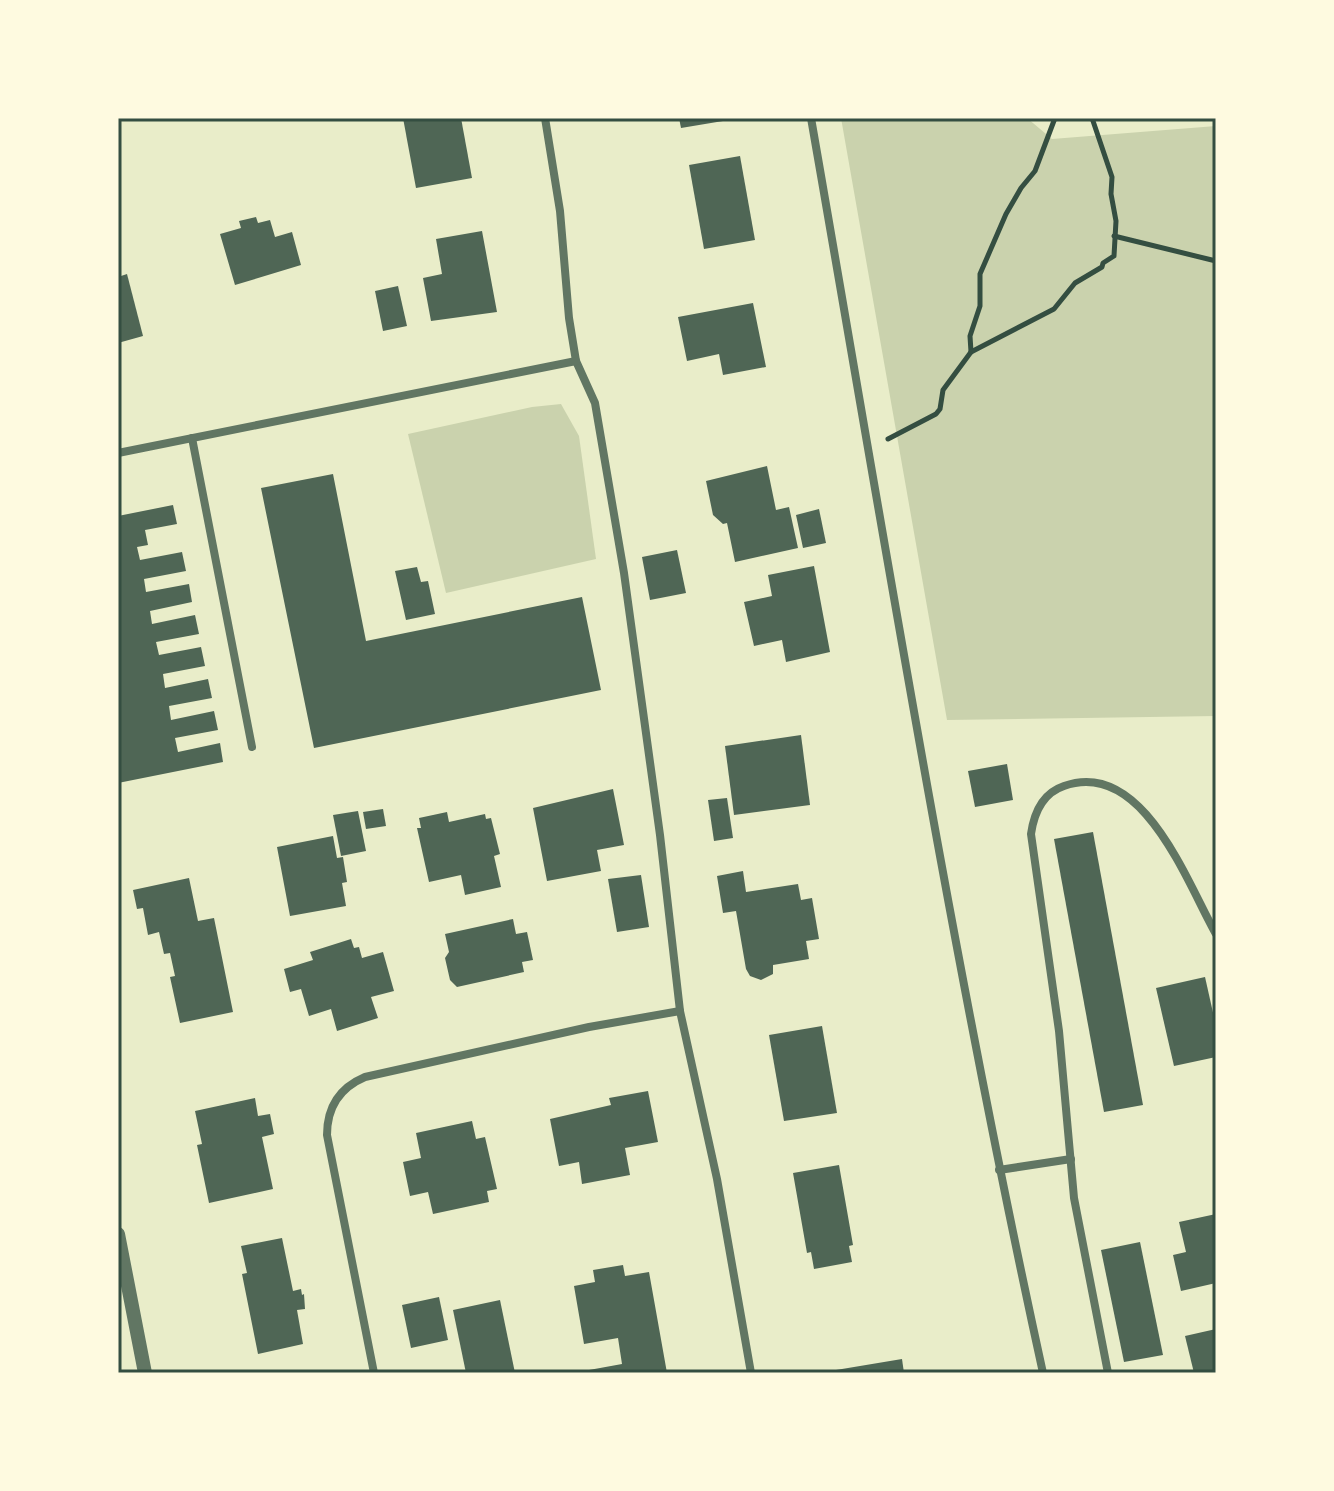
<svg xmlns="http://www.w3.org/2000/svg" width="1334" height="1491" font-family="Cabin,sans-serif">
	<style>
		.green { fill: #cad2ad }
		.building { fill: #4f6655 }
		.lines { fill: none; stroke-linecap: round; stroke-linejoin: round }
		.path { stroke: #344e41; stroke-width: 5 }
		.minor { stroke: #617663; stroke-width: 8 }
		.tertiary { stroke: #617663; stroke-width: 14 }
		.neatline { fill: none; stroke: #344e41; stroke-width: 3 }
	</style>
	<rect width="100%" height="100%" fill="#e9edc9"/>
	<g class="green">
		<polygon points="841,118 1027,118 1052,139 1216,126 1216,716 947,720"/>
		<polygon points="561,404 579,436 596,559 446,593 408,434 532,407"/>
	</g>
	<g class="building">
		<polygon points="403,118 461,118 472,178 416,188"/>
		<polygon points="679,118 729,118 729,120 681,128"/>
		<polygon points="740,156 755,240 704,249 689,165"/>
		<polygon points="256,217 258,223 270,220 275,237 292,232 301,265 235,285 220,234 241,228 239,221"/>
		<polygon points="482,231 497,312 431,321 423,278 442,274 436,239"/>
		<polygon points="127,274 143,336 118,343 118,277"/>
		<polygon points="398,286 407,326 383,331 375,291"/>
		<polygon points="753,303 766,367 723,375 719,354 687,361 678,317"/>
		<polygon points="767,466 776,510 789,507 798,548 735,562 727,523 723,524 713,515 706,481"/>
		<polygon points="333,474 366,641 582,597 601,690 314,748 261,488"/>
		<polygon points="173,505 177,524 145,530 148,545 137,547 140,560 182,552 186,571 144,579 146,592 189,584 192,602 150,611 152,624 195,615 199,634 156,642 159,655 201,647 205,666 163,674 165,688 208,679 212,698 169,706 171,720 214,711 218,730 175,738 178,752 220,743 223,762 118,783 118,516"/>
		<polygon points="819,509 826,543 803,548 796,515"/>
		<polygon points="677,550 686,593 650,600 642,557"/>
		<polygon points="814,566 830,652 786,662 782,640 754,646 744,602 772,596 768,575"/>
		<polygon points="417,567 421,582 428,581 435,614 406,620 395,571"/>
		<polygon points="801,735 810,805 734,815 725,746"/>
		<polygon points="1007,764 1013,800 975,807 968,771"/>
		<polygon points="613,789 624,845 597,850 601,871 547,881 533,808"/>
		<polygon points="727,798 733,838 714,841 708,800"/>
		<polygon points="383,809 386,826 366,829 363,812"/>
		<polygon points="358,811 366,851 341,856 333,815"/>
		<polygon points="447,812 449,822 485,814 486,819 491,818 500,854 494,856 501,887 465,895 461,875 429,882 417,828 421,828 419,818"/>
		<polygon points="1093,832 1143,1105 1104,1112 1054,839"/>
		<polygon points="333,836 337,858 343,857 347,882 342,883 346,906 290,916 277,847"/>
		<polygon points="743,871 746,892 798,884 801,900 812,898 819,939 806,941 809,959 773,965 773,974 761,980 750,976 746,969 736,911 723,913 717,876"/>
		<polygon points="641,875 649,927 617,932 608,879"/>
		<polygon points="189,878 198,921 214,918 233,1012 180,1023 170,977 175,976 170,953 164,954 159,932 148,935 143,908 137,909 133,890"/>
		<polygon points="513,919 516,934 527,932 533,960 522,962 524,972 457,987 450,980 445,958 449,952 445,934"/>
		<polygon points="351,939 354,948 359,947 362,958 383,952 394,991 371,997 378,1018 337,1031 331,1009 309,1016 301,989 290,992 284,969 313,960 310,952"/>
		<polygon points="1205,977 1216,1026 1216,1057 1174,1066 1156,988"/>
		<polygon points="822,1026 837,1113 784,1121 769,1035"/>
		<polygon points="648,1091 658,1142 625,1148 630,1175 582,1184 579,1162 559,1166 550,1119 611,1105 609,1098"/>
		<polygon points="255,1098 258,1116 270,1114 274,1134 262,1137 273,1189 209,1203 197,1145 202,1144 195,1111"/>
		<polygon points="472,1121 476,1139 485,1137 497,1189 487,1191 489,1202 433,1214 428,1192 410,1196 403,1162 421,1158 416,1133"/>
		<polygon points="839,1165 853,1245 849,1246 852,1262 814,1269 811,1252 807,1253 793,1173"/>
		<polygon points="1216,1214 1216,1283 1181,1291 1173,1255 1186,1252 1179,1222"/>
		<polygon points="282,1238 293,1291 301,1289 302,1295 304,1294 305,1309 297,1310 303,1344 258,1354 242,1274 247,1273 241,1246"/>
		<polygon points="1140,1242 1163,1355 1124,1362 1101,1250"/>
		<polygon points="623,1265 625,1276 649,1272 667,1373 590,1373 589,1370 622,1364 618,1338 584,1344 574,1286 595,1282 593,1270"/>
		<polygon points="439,1297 448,1340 411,1348 402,1305"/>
		<polygon points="500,1300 515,1373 466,1373 453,1310"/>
		<polygon points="1216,1329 1216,1373 1194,1373 1185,1336"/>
		<polygon points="902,1359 904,1373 830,1373 830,1371"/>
	</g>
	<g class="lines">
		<g class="path">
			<polyline points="1114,236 1216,261"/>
			<polyline points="971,352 970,336 980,306 980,274 1006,214 1021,188 1035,171 1055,118"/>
			<polyline points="888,439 936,414 940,409 943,390 971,352 1054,309 1075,283 1102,267 1103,263 1114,256 1116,221 1111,194 1112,177 1092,118"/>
		</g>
		<g class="minor">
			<polyline points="545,118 560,211 569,318 576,361 595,403 624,573 660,835 680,1011 717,1179 751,1373"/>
			<path d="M 811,118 C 884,537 952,958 1043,1373"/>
			<polyline points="192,438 252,747"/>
			<polyline points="118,453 576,361"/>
			<polyline points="999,1170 1071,1159"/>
			<path d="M 374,1373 L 327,1135 C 327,1107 339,1088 365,1077 L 589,1027 L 680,1011"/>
			<path d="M 1108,1373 L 1074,1198 L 1059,1031 L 1031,834 C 1034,813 1043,793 1064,786 C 1143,758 1187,883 1216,934"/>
		</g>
		<polyline class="tertiary" points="118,1234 145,1373"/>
	</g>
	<rect width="1334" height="1491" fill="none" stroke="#fefae0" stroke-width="240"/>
	<rect x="120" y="120" width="1094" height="1251" class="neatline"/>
</svg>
